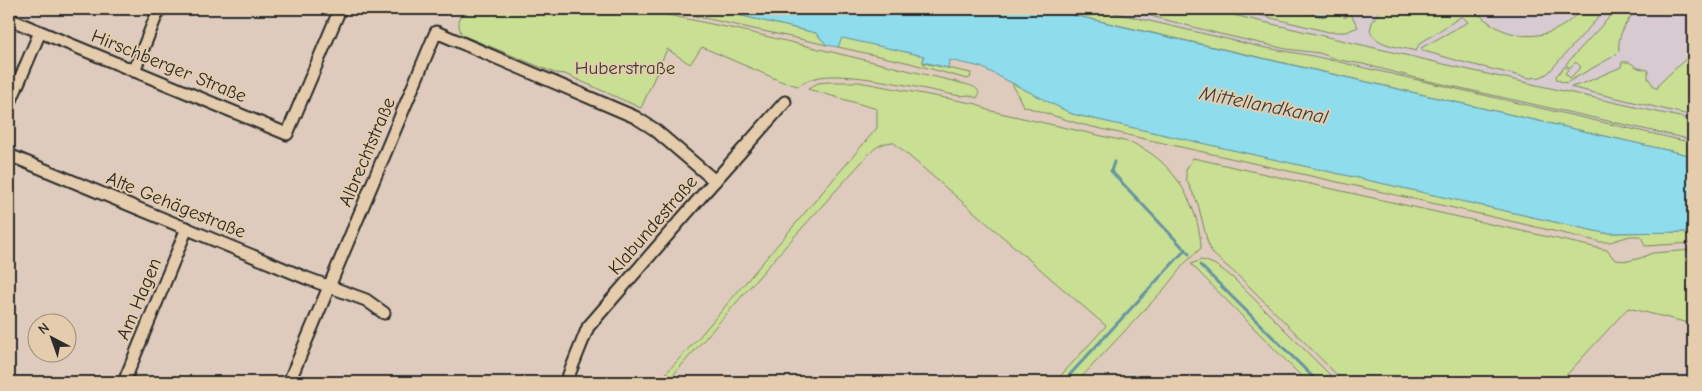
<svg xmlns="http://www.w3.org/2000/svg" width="1702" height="391" font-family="'Comic Neue',sans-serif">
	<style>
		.built { fill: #d7cad0 }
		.green { fill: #c9df94; stroke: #7a8560 }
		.water { fill: #8edcec; stroke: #66959f }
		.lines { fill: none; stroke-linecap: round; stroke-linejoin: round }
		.stream { stroke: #66959f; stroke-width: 3 }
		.street-casing { stroke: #2b2b2b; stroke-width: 15 }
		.street { stroke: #e4ccad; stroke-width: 11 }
		.labels { text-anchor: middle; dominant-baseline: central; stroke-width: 4; stroke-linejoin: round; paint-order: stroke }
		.street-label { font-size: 19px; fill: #2b2b2b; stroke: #e4ccad }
		.park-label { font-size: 19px; fill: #3b3d36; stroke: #e4ccad }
		.water-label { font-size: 20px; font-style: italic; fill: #353d3e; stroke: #e4ccad }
	</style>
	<rect width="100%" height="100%" fill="#decbbd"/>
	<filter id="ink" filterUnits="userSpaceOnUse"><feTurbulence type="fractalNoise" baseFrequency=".02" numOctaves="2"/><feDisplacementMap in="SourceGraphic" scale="10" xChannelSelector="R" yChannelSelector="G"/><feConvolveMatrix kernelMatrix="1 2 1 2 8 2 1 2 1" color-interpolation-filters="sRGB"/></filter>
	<g filter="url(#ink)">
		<polygon class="built" points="1047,9 1693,9 1693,156 1133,29"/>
		<g class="green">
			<path d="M 462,9 L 639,9 L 740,30 L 965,84 C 972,86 983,89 977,98 L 969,95 L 960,96 C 927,90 840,68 812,79 C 807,80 803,84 798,86 L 783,82 L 702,47 L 690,64 L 667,49 L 641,108 L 565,74 L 555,73 L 462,35 C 457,27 459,17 462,9 Z"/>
			<polygon points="663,9 712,9 816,33 827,45"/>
			<polygon points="1047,9 1098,9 1261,47 1313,56 1693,143 1693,156"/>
			<polygon points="1124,9 1212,10 1465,69 1693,120 1693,140 1420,79 1363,64 1339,60 1319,53 1286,49 1220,34"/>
			<polygon points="1243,9 1288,9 1324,17 1331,9 1337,9 1337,10 1345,18 1350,13 1358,27 1346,32 1329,32 1247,12"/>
			<path d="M 1382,9 L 1474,9 C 1504,43 1552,46 1581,9 L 1606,9 L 1548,73 L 1541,77 L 1529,78 L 1466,63 L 1424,51 L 1421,48 L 1468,22 L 1462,16 L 1419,44 L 1416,51 C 1401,47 1375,46 1370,30 L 1373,20 Z"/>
			<path d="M 1617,9 L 1637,9 C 1627,20 1617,35 1619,51 L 1614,56 L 1566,83 L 1557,80 L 1556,76 L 1565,66 L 1568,70 L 1565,73 L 1570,78 L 1581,67 L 1576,62 L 1569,68 L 1566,64 Z"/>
			<polygon points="1693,32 1693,116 1570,87 1582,84 1621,67 1622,62 1629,62 1638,68 1648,70 1648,78 1655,88 1658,88 1659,84 1693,52"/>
			<polygon points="841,37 924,56 923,63 971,73 970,78 967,79 910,63 838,47"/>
			<path d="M 828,82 L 859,82 L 977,104 L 987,110 L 1133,143 C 1139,147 1147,150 1153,155 C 1181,175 1200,214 1201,248 L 1184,264 L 1165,288 L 1077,382 L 1055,382 L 1106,326 L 893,142 C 881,143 876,147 868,155 L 784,248 L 667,382 L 658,382 L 700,336 L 877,128 L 877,109 L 808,89 L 818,83 Z"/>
			<polygon points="1012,83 1072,114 1604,233 1693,232 1693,243 1645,246 1641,236 1630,236 1610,242 1601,242 1445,206 1145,139 1080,124 1023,106"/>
			<polygon points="1193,158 1607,250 1615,260 1628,261 1641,258 1652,253 1693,250 1693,324 1628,308 1560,382 1344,382 1244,281 1212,253 1207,240 1198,204 1186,179 1186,170"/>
			<path d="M 1201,260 C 1214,262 1223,270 1233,278 L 1337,382 L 1307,382 L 1191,264 Z"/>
		</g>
		<g class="water">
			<polygon points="712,9 1047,9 1133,29 1693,156 1693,232 1604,233 1143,130 1072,114 981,67 949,60 948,68 923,62 924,56 842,38 838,47 827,45 816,33"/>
			<polygon points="1294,9 1329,9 1323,15"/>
		</g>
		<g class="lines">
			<g class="stream">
				<polyline points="1114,162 1111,171 1189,254"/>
				<polyline points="1200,265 1318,382"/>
				<polyline points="1063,382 1186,249"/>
			</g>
			<g class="street-casing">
				<g id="street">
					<polyline points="9,19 287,134 340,9"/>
					<polyline points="134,71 159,9"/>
					<polyline points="9,105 40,32"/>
					<polyline points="9,155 306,278 366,300 384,313"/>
					<polyline points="124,382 187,228"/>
					<polyline points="289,382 436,32 635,117 654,129 715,181"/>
					<polyline points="566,382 588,327 705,192 785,102"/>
				</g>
			</g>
			<use href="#street" class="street"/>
		</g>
	</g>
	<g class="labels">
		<g class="street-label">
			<text transform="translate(169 66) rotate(22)">Hirschberger Straße</text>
			<text transform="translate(367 152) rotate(-67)">Albrechtstraße</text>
			<text transform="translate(176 205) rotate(22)">Alte Gehägestraße</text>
			<text transform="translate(653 225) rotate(-49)">Klabundestraße</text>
			<text transform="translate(139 299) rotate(-67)">Am Hagen</text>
		</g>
		<g class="park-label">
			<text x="625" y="68">Huberstraße</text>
		</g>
		<g class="water-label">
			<text transform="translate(1264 105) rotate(11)">Mittellandkanal</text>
		</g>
	</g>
	<rect width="1702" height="391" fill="none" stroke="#e4ccad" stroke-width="30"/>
	<rect x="15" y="15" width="1672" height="361" fill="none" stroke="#2b2b2b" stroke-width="2" filter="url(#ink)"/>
	<g transform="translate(52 338) rotate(319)"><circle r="24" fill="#e4ccad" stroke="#9a8c79"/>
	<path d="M0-4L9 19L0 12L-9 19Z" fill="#2b2b2b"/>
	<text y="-8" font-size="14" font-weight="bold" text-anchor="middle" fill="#2b2b2b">N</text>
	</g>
</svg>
